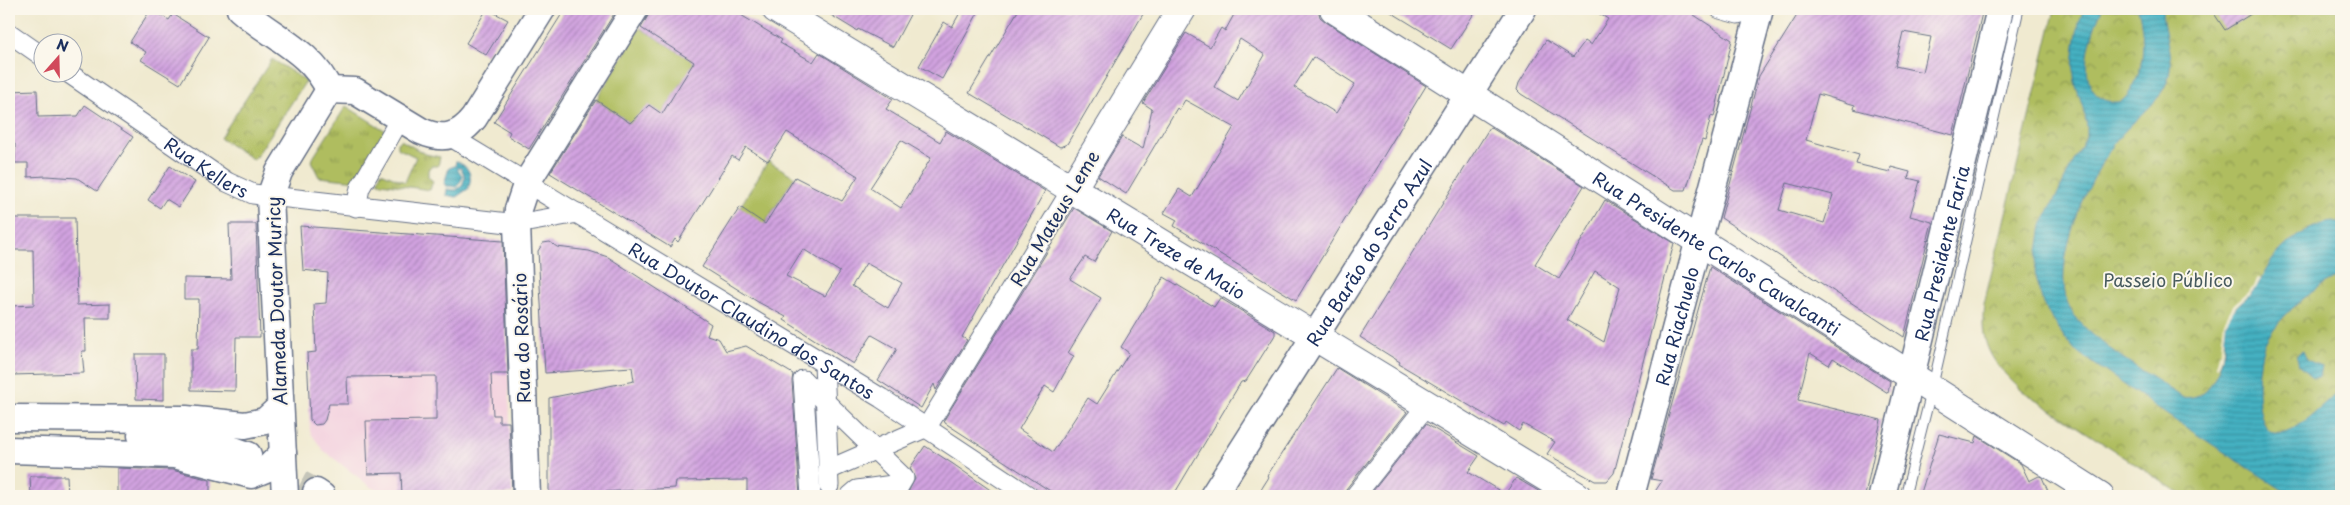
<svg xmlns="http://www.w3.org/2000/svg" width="2350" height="505" font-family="'Playpen Sans',sans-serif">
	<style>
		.built { fill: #f3cfde }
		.grass { fill: url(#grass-tufts); stroke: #65765e }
		.park { fill: url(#park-crowns); stroke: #65765e }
		.garden { fill: #afbd5f; stroke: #65765e }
		.water { fill: url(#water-rules); stroke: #307090 }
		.pier { fill: #f0ead0 }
		.building { fill: url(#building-hatch); fill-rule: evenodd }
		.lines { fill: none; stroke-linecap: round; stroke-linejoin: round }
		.secondary-tunnel { stroke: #c5c5b9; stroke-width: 26; stroke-dasharray: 26 13; stroke-linecap: butt }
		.lane-casing { stroke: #667086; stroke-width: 11 }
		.street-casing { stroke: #667086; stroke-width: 21 }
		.secondary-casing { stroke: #667086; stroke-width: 29 }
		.primary-casing { stroke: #667086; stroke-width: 30 }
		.lane { stroke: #fff; stroke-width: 9 }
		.street { stroke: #fff; stroke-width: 19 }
		.secondary { stroke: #fff; stroke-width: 26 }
		.primary { stroke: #fff; stroke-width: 28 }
		.labels { text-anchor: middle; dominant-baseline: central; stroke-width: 4; stroke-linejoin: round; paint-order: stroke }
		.street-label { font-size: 18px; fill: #1b2f5e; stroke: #fbf7ec }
		.park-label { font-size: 18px; fill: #475a5e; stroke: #fbf7ec }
	</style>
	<defs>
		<pattern id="grass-tufts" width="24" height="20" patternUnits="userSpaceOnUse" patternTransform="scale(1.25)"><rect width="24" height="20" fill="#afbd5f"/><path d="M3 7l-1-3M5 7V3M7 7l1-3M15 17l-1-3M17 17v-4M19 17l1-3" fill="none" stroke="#8e9a52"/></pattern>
		<pattern id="park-crowns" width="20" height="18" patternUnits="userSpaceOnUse" patternTransform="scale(1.25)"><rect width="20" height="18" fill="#afbd5f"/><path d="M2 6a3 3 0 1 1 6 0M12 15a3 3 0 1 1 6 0" fill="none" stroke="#8e9a52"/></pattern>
		<pattern id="water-rules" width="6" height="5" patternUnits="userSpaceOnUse" patternTransform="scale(1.25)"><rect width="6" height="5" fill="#44b0c1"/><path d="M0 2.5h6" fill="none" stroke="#3890a0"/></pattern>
		<pattern id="building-hatch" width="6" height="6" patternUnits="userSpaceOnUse" patternTransform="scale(1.25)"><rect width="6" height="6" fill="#d2a3e0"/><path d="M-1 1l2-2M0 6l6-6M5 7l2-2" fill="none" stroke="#aa85b9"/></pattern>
	</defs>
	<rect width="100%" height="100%" fill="#fbf7ec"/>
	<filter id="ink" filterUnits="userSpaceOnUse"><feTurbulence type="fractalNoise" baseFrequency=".02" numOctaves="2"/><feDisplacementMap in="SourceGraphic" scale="10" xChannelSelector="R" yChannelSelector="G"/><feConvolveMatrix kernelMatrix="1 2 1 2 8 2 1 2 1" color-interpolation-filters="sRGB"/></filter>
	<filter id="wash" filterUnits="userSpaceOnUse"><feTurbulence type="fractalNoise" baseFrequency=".0096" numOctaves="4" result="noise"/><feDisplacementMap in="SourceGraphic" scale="20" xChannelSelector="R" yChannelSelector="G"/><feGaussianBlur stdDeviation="1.12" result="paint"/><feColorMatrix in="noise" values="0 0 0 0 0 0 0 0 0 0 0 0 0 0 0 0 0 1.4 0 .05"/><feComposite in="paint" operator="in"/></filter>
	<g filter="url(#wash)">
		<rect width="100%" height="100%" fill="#f0ead0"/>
		<polygon class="built" points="507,349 513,494 396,496 372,488 323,450 310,432 307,353"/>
		<g class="grass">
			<polygon points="346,106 386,131 357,181 319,177 311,161"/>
			<polygon points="401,140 425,154 440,157 438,166 431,166 428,170 428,177 433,181 430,190 381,183 378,181 381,172 405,182 416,157 397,148 397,143"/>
		</g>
		<g class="park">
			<path d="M 2055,9 L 2341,9 L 2341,496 L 2184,496 L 2021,390 C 1992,362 1979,346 1984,304 Z"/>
			<polygon points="272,59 306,81 254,160 220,138"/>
		</g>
		<g class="garden">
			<polygon points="640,28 695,62 662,114 649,106 630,123 596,100"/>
			<polygon points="768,161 795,177 748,249 740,207"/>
		</g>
		<g class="water">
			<path d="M 2084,9 L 2102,9 C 2092,31 2074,85 2103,99 C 2109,102 2115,103 2122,101 C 2146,79 2146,38 2138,9 L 2162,9 C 2162,30 2174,55 2169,76 C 2161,104 2134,118 2117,140 C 2090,176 2043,273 2074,315 C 2095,344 2151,376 2182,397 C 2210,402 2221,369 2224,347 C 2225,338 2224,329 2227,320 C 2233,306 2245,300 2255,289 C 2260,282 2263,273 2268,266 C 2283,243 2313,220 2341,222 L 2341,276 C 2314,286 2278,317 2265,343 C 2257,361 2249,442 2284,433 C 2300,429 2328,401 2341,389 L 2341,471 L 2336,482 L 2335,496 L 2292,496 L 2173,419 L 2076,351 L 2064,337 L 2043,304 L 2035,272 L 2042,225 L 2087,135 C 2088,117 2081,104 2076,86 C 2070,68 2076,26 2084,9 Z"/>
			<path d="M 456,161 C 470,167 473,176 468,189 L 456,197 L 446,195 L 447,189 L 456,190 L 462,186 L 465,177 L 461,168 L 457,168 L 463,177 L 457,187 L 446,186 L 444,184 L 449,168 L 455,166 Z"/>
			<polygon points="2303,351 2307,360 2321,366 2319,377 2312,377 2299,366 2297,357 2300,352"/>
		</g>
		<polygon class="pier" points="2258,277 2261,278 2256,288 2236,306 2226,323 2222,357 2218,367 2216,366 2221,347 2224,322 2234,304 2254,287"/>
		<g id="blocks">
			<g class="building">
				<polygon points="151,9 169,20 173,14 209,37 180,84 141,60 146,52 130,42"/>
				<polygon points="487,9 508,20 486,55 466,43"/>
				<polygon points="565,9 617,9 529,149 508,136 510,132 494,122"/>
				<path d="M 652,9 L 731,9 L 782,40 L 780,43 L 813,62 L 819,53 L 893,99 L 886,109 L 940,142 L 946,131 L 1045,191 L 962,337 L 967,340 L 936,390 L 934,384 L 921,408 L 878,380 L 897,349 L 872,335 L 853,364 L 784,320 L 786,317 L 758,302 L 702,267 L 740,207 L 765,224 L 795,177 L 842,201 L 858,176 L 787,132 L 768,161 L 746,147 L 738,160 L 732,156 L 678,242 L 675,239 L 670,247 L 550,173 L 596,100 L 630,123 L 649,105 L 662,114 L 694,62 L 641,28 ZM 901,140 L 931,158 L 901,208 L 870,188 ZM 803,249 L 840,272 L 825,296 L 786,276 ZM 866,263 L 902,283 L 888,308 L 852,286 Z"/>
				<polygon points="821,9 913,9 893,47 858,29 857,31"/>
				<polygon points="962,9 980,9 942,79 919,66 944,22 952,27"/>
				<polygon points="1019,9 1146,9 1067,144 1060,147 969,93"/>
				<path d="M 1237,9 L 1318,9 L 1320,17 L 1326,22 L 1426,86 L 1296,300 L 1174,226 L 1177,220 L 1164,213 L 1179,189 L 1192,197 L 1234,127 L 1185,100 L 1179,110 L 1177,108 L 1126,194 L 1098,176 L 1122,137 L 1143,149 L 1152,109 L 1143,103 L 1186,33 L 1210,47 L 1221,28 L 1225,31 ZM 1240,39 L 1265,55 L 1238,101 L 1214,87 ZM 1313,57 L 1355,84 L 1336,113 L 1294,87 Z"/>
				<polygon points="1386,9 1477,9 1451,49"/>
				<polygon points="1591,9 1685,9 1732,40 1714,117 1711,116 1705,141 1702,140 1686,190 1675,190 1521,94 1517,90 1519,83 1546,40 1573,57 1585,41 1591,45 1608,19"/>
				<path d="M 1801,9 L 1983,9 L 1953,135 L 1854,109 L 1855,105 L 1818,94 L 1806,140 L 1859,155 L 1856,164 L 1890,172 L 1891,167 L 1910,172 L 1908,178 L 1920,181 L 1910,216 L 1932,222 L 1904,337 L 1721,218 L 1759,76 ZM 1903,32 L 1931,37 L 1923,72 L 1895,66 ZM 1787,183 L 1833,195 L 1824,223 L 1779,210 Z"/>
				<polygon points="2211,9 2259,9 2225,30"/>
				<polygon points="37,90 38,117 78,116 85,105 133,137 97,191 77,178 46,176 28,177 28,163 15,163 15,144 9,144 9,91"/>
				<path d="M 1490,127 L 1584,186 L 1535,264 L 1559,279 L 1605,200 L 1674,243 L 1614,473 L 1607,481 L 1595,481 L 1547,454 L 1555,442 L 1523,424 L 1519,431 L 1506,422 L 1504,426 L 1399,364 L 1400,362 L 1360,337 ZM 1595,271 L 1620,287 L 1604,342 L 1567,320 Z"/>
				<polygon points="170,166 195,182 179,207 166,199 160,208 148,200"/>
				<polygon points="1074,208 1112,231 1094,262 1085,257 1070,279 1101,298 1068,353 1074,356 1054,392 1045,386 1019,429 1053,452 1088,398 1097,404 1129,353 1121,347 1164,277 1214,307 1220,298 1275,331 1275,335 1246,381 1241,382 1173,496 1058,496 945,423 944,420"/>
				<polygon points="9,218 75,218 77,305 110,304 110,318 85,318 86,351 82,351 84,373 12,375 10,306 34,305 33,250 9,250"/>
				<polygon points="229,224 256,224 260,337 236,337 235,391 191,390 191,349 198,349 199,299 184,299 184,278 231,279"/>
				<polygon points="300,226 503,241 508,374 491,374 493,415 499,415 499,422 509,422 512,494 402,496 401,473 368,474 366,421 436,420 436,376 347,377 348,404 329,404 325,420 322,424 315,425 310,420 307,353 316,352 314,304 326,303 328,273 303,270"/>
				<polygon points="550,242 557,247 589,251 608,257 711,324 707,335 719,339 726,351 746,346 793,374 792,381 800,496 747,496 747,480 676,481 675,488 549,495 549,398 634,381 632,367 545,373 538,251 543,243"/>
				<polygon points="1710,267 1890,381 1888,393 1833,358 1829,365 1810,353 1798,400 1881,420 1865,496 1652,496 1662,481 1651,479"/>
				<polygon points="135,354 164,354 164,400 136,399"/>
				<polygon points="1337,368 1407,412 1346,489 1344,496 1257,496 1269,477 1267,476"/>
				<polygon points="1426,424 1479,456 1468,472 1505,494 1516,478 1547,496 1369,496"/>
				<polygon points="1939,434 1975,443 1977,436 2021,464 2029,481 2039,476 2042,477 2050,496 1920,496"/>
				<polygon points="925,446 953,464 999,496 906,496 915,479 910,468"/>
				<polygon points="117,468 172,470 210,480 210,496 117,496"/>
				<polygon points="30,476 67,476 68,496 31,496"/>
			</g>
		</g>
	</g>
	<g filter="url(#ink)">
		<use href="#blocks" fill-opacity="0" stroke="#667086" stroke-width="1"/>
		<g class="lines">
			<polyline class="secondary-tunnel" points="266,465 316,492"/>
			<g class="lane-casing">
				<polyline id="lane" points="1905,496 1932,389 2019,9"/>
			</g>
			<g class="street-casing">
				<g id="street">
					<polyline points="1720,9 1738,14 1755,9"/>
					<polyline points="9,33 42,56"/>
					<path id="s1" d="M 67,72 L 227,182 L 253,194 L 517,224 L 578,213"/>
					<path id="s2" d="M 451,137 L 881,398 L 1029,496"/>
					<polyline points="356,207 360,188 400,119"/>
					<polyline points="824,363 829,486"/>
					<polyline points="803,380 904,478 897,490 893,485 857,490 850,496"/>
					<polyline points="803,380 811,496"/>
					<polyline points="927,427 1072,189"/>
					<polyline points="828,470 927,427"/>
					<polyline points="1355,496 1427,405"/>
				</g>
			</g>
			<g class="secondary-casing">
				<g id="secondary">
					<path d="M 240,9 C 270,36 313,52 329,90"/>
					<path d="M 329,90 L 355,91 L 421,131 C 443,141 459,137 474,118 L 542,9"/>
					<polyline points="9,418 186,419 245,425 265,421 280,407"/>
					<polyline points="141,435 208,441 248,455"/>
					<polyline points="9,450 174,455 251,475 268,468 283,453"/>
					<polyline points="316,492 322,496"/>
					<polyline points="285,496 270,197 279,172 329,90"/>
					<polyline points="527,496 517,224 518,209 527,182 635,9"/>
					<path id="s3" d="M 1213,496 L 1523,9"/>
					<path id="s4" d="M 1631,496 L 1760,9"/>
					<path id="s5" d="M 1882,496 L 2000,9"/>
				</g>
			</g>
			<g class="primary-casing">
				<g id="primary">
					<path id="s6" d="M 776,9 L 1577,496"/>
					<path id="s7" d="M 1334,9 L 2100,496"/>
					<polyline points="1072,189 1182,9"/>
				</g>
			</g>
			<use href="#lane" class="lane"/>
			<use href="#street" class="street"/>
			<use href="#secondary" class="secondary"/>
			<use href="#primary" class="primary"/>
		</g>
	</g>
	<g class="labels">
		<g class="street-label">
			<text stroke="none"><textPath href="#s1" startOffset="169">Rua Kellers</textPath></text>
			<text transform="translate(1054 218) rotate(-59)">Rua Mateus Leme</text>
			<text stroke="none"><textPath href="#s6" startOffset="469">Rua Treze de Maio</textPath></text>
			<text stroke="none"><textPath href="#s3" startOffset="289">Rua Barão do Serro Azul</textPath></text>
			<text stroke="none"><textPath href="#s7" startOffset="454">Rua Presidente Carlos Cavalcanti</textPath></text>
			<text stroke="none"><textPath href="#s5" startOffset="250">Rua Presidente Faria</textPath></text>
			<text transform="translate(276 301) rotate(-92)">Alameda Doutor Muricy</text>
			<text stroke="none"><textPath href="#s2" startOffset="352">Rua Doutor Claudino dos Santos</textPath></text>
			<text stroke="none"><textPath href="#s4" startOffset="176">Rua Riachuelo</textPath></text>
			<text transform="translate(521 338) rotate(-92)">Rua do Rosário</text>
		</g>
		<g class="park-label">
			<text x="2168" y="279">Passeio Público</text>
		</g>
	</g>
	<rect width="2350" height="505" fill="none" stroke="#fbf7ec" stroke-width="30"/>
	<g transform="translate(58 58) rotate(20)"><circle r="24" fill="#fbf7ec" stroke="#a1a7b3"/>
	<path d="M0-4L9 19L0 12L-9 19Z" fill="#d1495b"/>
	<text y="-8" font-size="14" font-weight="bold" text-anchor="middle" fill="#1b2f5e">N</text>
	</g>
</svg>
